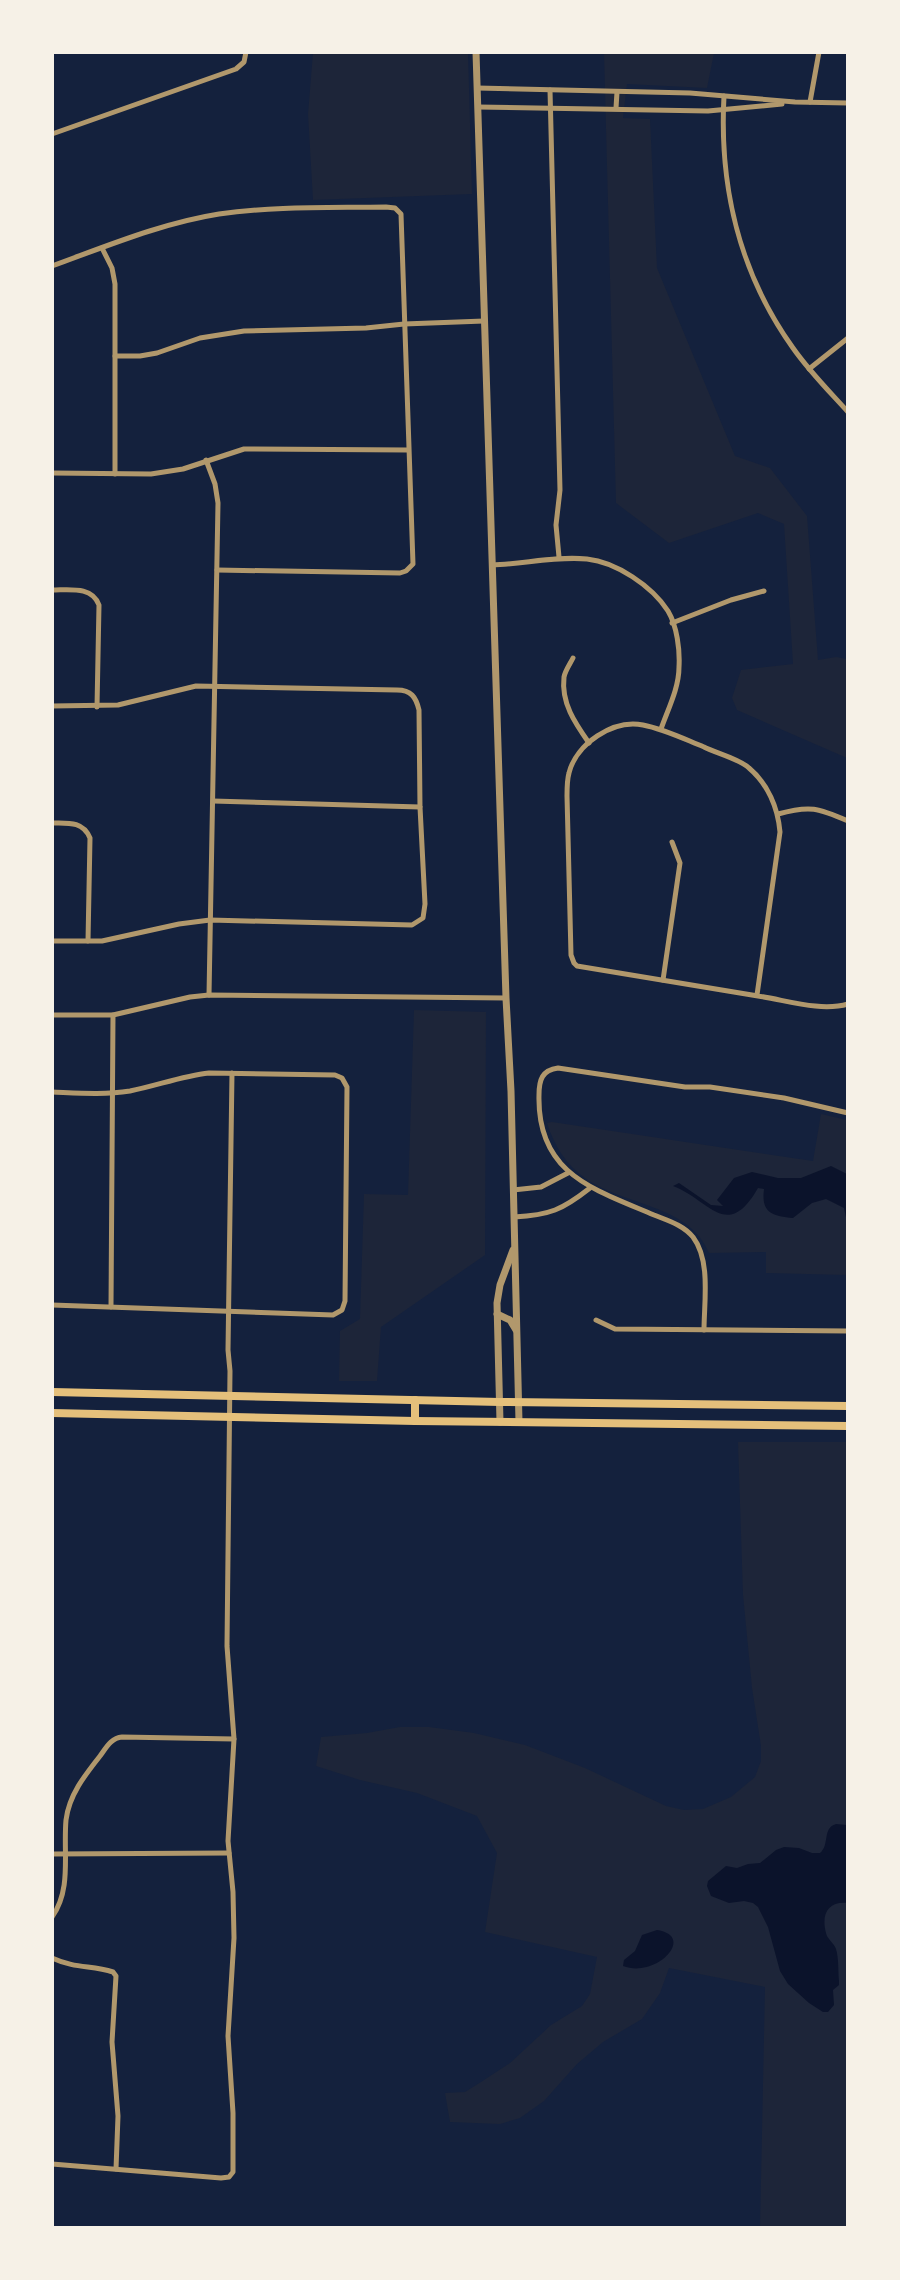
<svg xmlns="http://www.w3.org/2000/svg" width="900" height="2280" font-family="'Titillium Web',sans-serif">
	<style>
		.green { fill: #1d2539 }
		.water { fill: #0b132b }
		.lines { fill: none; stroke-linecap: round; stroke-linejoin: round }
		.minor { stroke: #b1986c; stroke-width: 5 }
		.tertiary { stroke: #b1986c; stroke-width: 7 }
		.secondary { stroke: #e5c07b; stroke-width: 8 }
	</style>
	<rect width="100%" height="100%" fill="#14213d"/>
	<g class="green">
		<polygon points="313,53 468,53 472,194 313,200 308,114"/>
		<polygon points="604,53 714,53 707,88 627,84 623,118 650,119 657,268 735,456 770,468 807,516 818,660 836,657 847,659 847,758 737,710 732,698 741,670 793,664 784,524 758,513 669,543 616,503"/>
		<polygon points="414,1010 486,1012 485,1255 381,1327 377,1381 339,1381 340,1331 360,1319 364,1194 408,1195"/>
		<path d="M 821,1114 L 847,1120 L 847,1275 L 766,1273 L 766,1252 L 709,1253 C 689,1204 624,1206 585,1178 C 566,1165 554,1145 547,1123 L 552,1122 L 813,1161 Z"/>
		<polygon points="738,1442 847,1442 847,2227 760,2227 765,1987 669,1968 660,1993 642,2019 603,2042 577,2064 544,2101 520,2118 500,2124 450,2122 445,2093 465,2092 481,2082 510,2063 551,2025 582,2006 590,1994 597,1957 485,1932 497,1853 477,1816 417,1793 360,1780 316,1766 321,1737 367,1733 400,1727 429,1727 474,1733 525,1745 585,1768 666,1806 684,1810 703,1809 731,1797 755,1777 761,1761 761,1746 752,1688 743,1595"/>
	</g>
	<g class="water">
		<path d="M 831,1166 L 847,1174 L 847,1222 L 844,1208 L 826,1199 L 812,1203 L 793,1218 C 771,1216 761,1212 764,1189 L 758,1188 C 727,1242 710,1200 673,1186 L 679,1183 L 711,1205 L 723,1206 L 717,1200 L 734,1178 L 752,1172 L 778,1178 L 801,1178 Z"/>
		<path d="M 836,1824 L 847,1825 L 848,1903 C 828,1901 821,1914 826,1933 C 827,1939 834,1943 836,1949 C 839,1959 838,1971 839,1981 L 839,1985 L 833,1990 L 834,2005 L 828,2012 L 823,2012 L 809,2003 L 788,1984 L 780,1971 L 768,1927 L 758,1907 L 753,1903 L 744,1901 L 729,1903 L 711,1896 L 707,1886 L 708,1881 L 726,1866 L 737,1868 L 748,1864 L 760,1863 L 776,1850 L 784,1847 L 799,1848 L 812,1853 L 820,1853 C 830,1845 822,1828 836,1824 Z"/>
		<path d="M 657,1930 C 697,1936 656,1979 623,1966 L 624,1960 L 635,1951 L 642,1935 Z"/>
	</g>
	<g class="lines">
		<g class="minor">
			<polyline points="477,88 690,93 795,102 848,103"/>
			<polyline points="550,90 560,490 556,525 559,557"/>
			<path d="M 724,96 C 719,187 740,274 793,348 C 809,371 829,391 848,412"/>
			<polyline points="810,102 819,52"/>
			<polyline points="478,107 708,111 782,104"/>
			<polyline points="616,108 617,92"/>
			<polyline points="52,134 236,69 244,62 246,52"/>
			<polyline points="102,248 112,268 115,284 115,474"/>
			<path d="M 52,266 C 107,246 162,223 219,214 C 274,206 331,208 386,207 L 395,208 L 401,214 L 413,564 L 406,571 L 400,573 L 217,570"/>
			<polyline points="115,356 140,356 157,353 200,338 244,331 366,328 404,324 484,321"/>
			<polyline points="809,369 848,338"/>
			<polyline points="206,460 215,484 218,503 209,995"/>
			<polyline points="52,473 151,474 183,469 244,449 408,450"/>
			<path d="M 492,565 C 524,564 555,556 587,559 C 616,562 652,586 668,611 C 677,626 680,650 679,667 C 679,688 668,709 661,729"/>
			<path d="M 52,590 C 70,590 92,586 99,605 L 97,707"/>
			<polyline points="672,623 731,600 764,591"/>
			<path d="M 573,658 C 570,664 565,671 564,677 C 561,703 575,723 589,743"/>
			<path d="M 52,706 L 118,705 L 196,686 L 397,690 C 411,690 416,697 419,710 L 420,807 L 425,904 L 423,918 L 412,925 L 210,920 L 179,924 L 102,941 L 52,941"/>
			<polyline points="213,801 420,807"/>
			<path d="M 778,814 C 810,805 818,808 848,821"/>
			<path d="M 52,823 C 68,823 83,821 90,838 L 88,941"/>
			<polyline points="663,980 680,863 672,842"/>
			<path d="M 757,995 L 780,832 C 778,808 768,784 749,768 C 740,759 716,753 704,747 C 684,739 664,729 643,725 C 613,719 576,744 569,773 C 567,780 567,789 567,796 L 571,955 L 574,963 L 577,966 C 638,976 698,986 758,996 C 786,1000 820,1012 848,1004"/>
			<polyline points="52,1015 113,1015 190,997 209,995 506,998"/>
			<path d="M 52,1092 C 78,1093 104,1095 130,1091 C 156,1086 182,1076 209,1073 L 335,1075 L 342,1078 L 347,1087 L 345,1301 L 342,1310 L 333,1315 L 52,1305"/>
			<polyline points="513,1190 541,1187 568,1173"/>
			<path d="M 514,1217 C 550,1215 562,1210 590,1188"/>
			<polyline points="111,1307 113,1015"/>
			<polyline points="596,1320 615,1329 848,1331"/>
			<path d="M 704,1330 C 704,1302 711,1261 693,1237 C 683,1225 669,1221 654,1215 C 593,1189 537,1174 539,1095 C 539,1080 542,1070 558,1068 L 685,1087 L 710,1087 L 784,1098 L 848,1113"/>
			<polyline points="52,1854 229,1853"/>
			<path d="M 52,1917 C 72,1889 63,1853 66,1820 C 69,1795 85,1775 100,1756 C 106,1748 111,1738 122,1737 L 234,1739"/>
			<path d="M 52,1958 C 76,1969 91,1965 113,1972 L 116,1976 L 112,2042 L 118,2116 L 116,2169"/>
			<polyline points="52,2164 221,2178 229,2177 233,2172 233,2113 228,2036 234,1938 233,1892 228,1841 234,1739 227,1646 230,1371 228,1350 232,1073"/>
		</g>
		<g class="tertiary">
			<polyline points="476,52 506,998 511,1091 519,1422"/>
			<polyline points="497,1314 510,1320 516,1330"/>
			<polyline points="500,1422 497,1303 500,1285 513,1250"/>
		</g>
		<g class="secondary">
			<polyline points="52,1392 500,1402 848,1406"/>
			<polyline points="52,1413 415,1421 848,1426"/>
			<polyline points="415,1421 415,1400"/>
		</g>
	</g>
	<rect width="900" height="2280" fill="none" stroke="#f6f1e7" stroke-width="108"/>
</svg>
